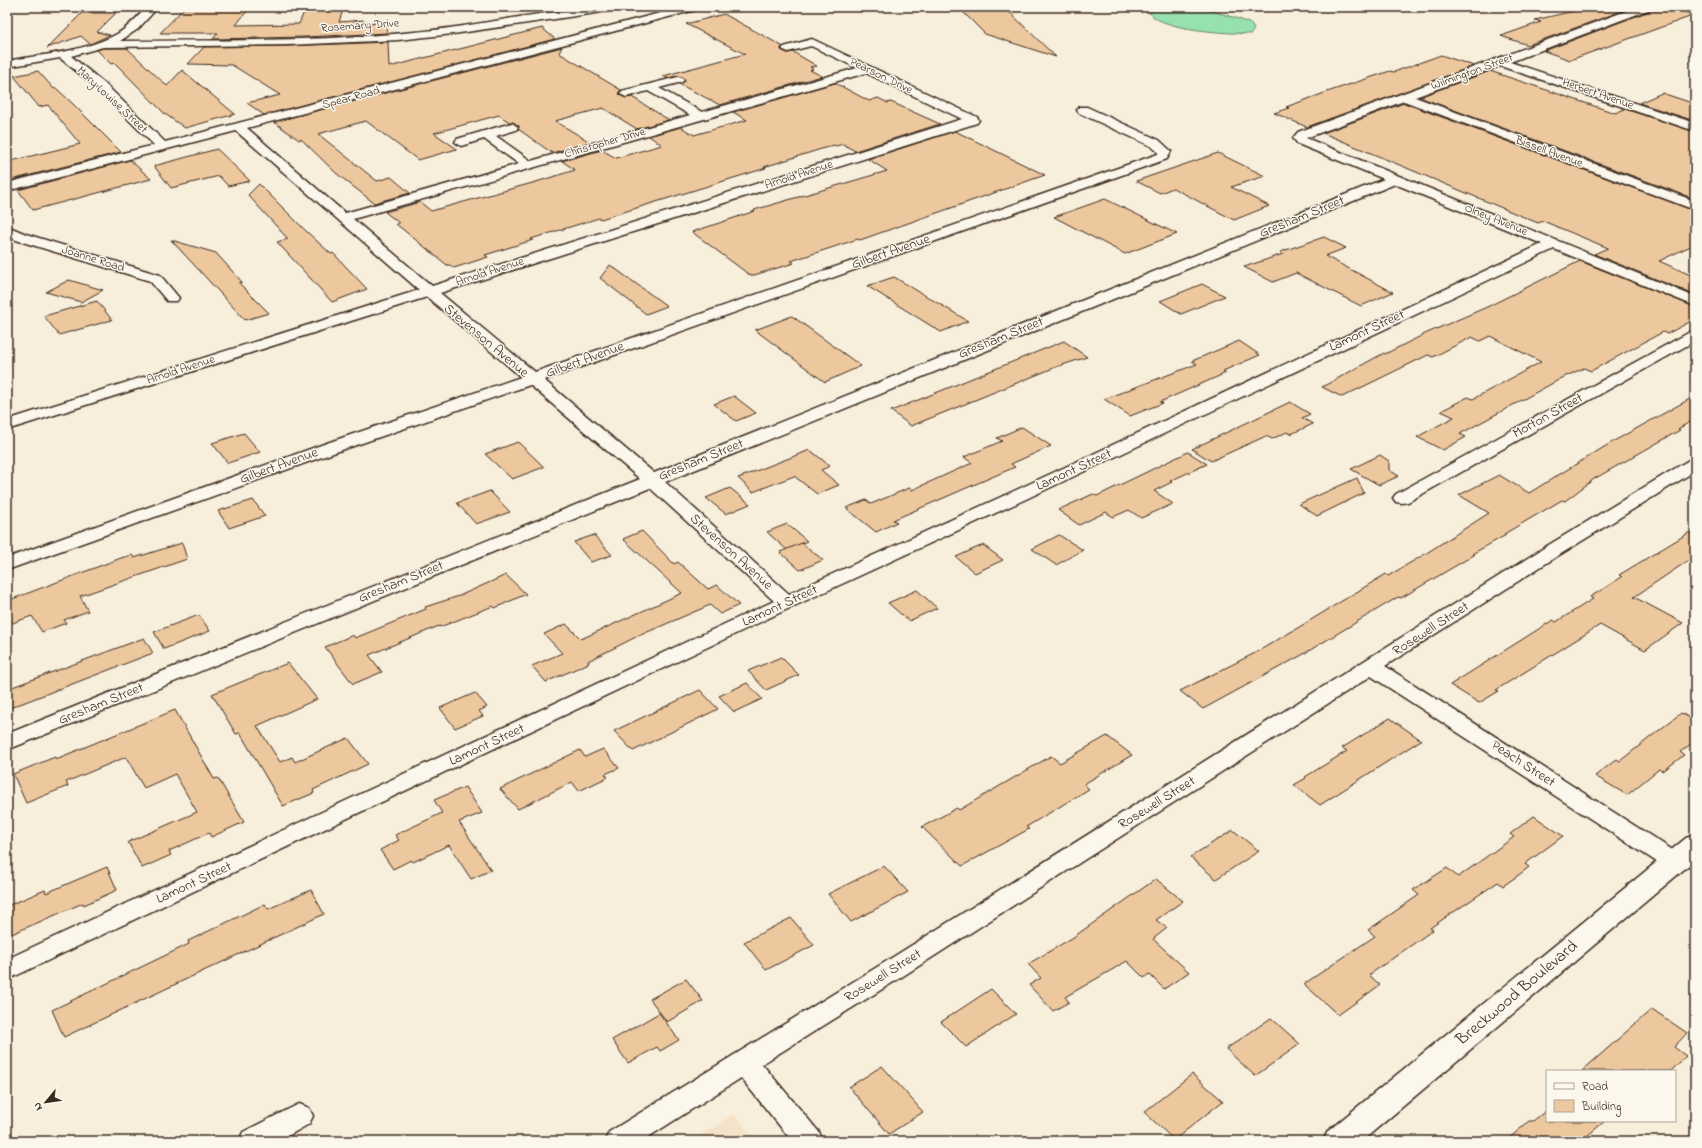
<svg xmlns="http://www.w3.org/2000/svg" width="1702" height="1148" font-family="'Indie Flower',sans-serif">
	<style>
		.built { fill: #f5e3c9 }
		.green { fill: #97e0af; stroke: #698566 }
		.building { fill: #edc89e; stroke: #3b2a1e }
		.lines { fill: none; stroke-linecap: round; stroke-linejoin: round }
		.minor-casing { stroke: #3b2a1e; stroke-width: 3 }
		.secondary-casing { stroke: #3b2a1e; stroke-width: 3 }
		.minor { fill: #fbf7ec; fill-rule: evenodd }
		.secondary { fill: #fbf7ec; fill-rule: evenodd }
		.labels { text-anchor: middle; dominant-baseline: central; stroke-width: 3; stroke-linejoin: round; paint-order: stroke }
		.far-street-label { font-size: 12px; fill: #3b2a1e; stroke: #fbf7ec }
		.street-label { font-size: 14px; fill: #3b2a1e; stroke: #fbf7ec }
		.near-street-label { font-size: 17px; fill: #3b2a1e; stroke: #fbf7ec }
	</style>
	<rect width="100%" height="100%" fill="#f8eedc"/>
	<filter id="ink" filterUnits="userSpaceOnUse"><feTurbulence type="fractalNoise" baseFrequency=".025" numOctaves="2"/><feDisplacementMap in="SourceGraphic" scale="8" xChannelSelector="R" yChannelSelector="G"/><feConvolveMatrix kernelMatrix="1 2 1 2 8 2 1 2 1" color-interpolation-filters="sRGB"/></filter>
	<g filter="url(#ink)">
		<polygon class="built" points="734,1114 756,1141 692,1141"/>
		<path class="green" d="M 1155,7 L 1199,7 L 1239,19 L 1251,24 L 1254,29 L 1251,34 C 1230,33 1161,31 1149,12 Z"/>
		<g class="building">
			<polygon points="185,7 250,7 236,25 299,24 306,7 344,7 339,22 363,20 363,22 367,22 367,24 386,22 387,33 304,37 213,39 218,33 160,33"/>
			<polygon points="958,7 1004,7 1056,57 985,34"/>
			<polygon points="1591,7 1633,7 1528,45 1501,36 1541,22 1535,20"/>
			<polygon points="1653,7 1667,7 1695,15 1570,60 1544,51 1652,10"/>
			<polygon points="82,13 116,13 97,32 110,35 90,44 81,36 47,48"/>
			<polygon points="724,14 782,46 781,50 787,53 793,52 817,66 810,67 813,69 810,70 822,76 720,105 679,84 685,81 682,77 678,76 667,78 663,76 745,54 686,24"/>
			<polygon points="542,28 555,39 264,115 247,103 280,95 232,65 188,64 204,47 287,46 388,42 389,67"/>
			<polygon points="562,47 559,53 621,90 618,93 621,96 626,98 632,97 669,120 637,129 603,108 555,121 590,142 552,153 518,129 519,126 513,122 509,122 499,115 434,133 457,149 418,160 366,121 318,134 377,181 391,177 410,193 374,203 336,173 301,139 299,140 274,122"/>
			<polygon points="103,48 127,48 167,86 182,70 235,114 185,128 165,114 115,63 111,64 97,50"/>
			<polygon points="1441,55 1474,66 1307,127 1274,113 1289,108 1286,107 1330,91 1390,71 1394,72"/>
			<polygon points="38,71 54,89 56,88 72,103 121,152 11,180 7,175 7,162 80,144 48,105 39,107 14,76"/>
			<polygon points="1490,71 1615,113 1625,109 1695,132 1695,199 1419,97"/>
			<polygon points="835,83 869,101 878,98 888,103 891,102 940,124 855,151 843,144 836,146 834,145 764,167 766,168 601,219 599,218 531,239 533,240 485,255 488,257 454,268 450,265 447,265 396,224 399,223 385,212 420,202 431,211 536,182 575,170 562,161 602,150 616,158 662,145 649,136 681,127 694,135 747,120 733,112"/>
			<polygon points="1662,93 1695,104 1695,121 1639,103"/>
			<polygon points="1404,103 1695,211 1695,244 1659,261 1695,277 1695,295 1594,254 1608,248 1543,221 1538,223 1323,133"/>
			<polygon points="955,131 1045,175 860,240 858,239 791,261 794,263 751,276 692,232 755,211 754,210 887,171 868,159"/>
			<polygon points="217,149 250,181 228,186 219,176 171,188 154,166"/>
			<polygon points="1218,153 1265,176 1231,187 1269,206 1234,220 1173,188 1160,193 1136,181"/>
			<polygon points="130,160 151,179 33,210 18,190"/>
			<polygon points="259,184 306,231 331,254 333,253 367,289 332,302 277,242 288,239 248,195"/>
			<polygon points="1105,199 1177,234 1125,254 1054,217"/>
			<polygon points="1324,237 1346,248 1325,256 1393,292 1361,306 1296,273 1273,282 1244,267 1283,254 1280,252"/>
			<polygon points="171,240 216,253 242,282 239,283 269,313 245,320"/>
			<polygon points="1580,261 1695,307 1695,319 1667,334 1663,332 1591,371 1584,368 1564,377 1460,434 1466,437 1443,450 1417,437 1454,417 1441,411 1468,397 1473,399 1541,362 1490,336 1480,341 1472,337 1433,357 1428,355 1342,397 1322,387 1384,353 1385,354 1427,333 1487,307"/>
			<polygon points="610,265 667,306 646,314 600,278"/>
			<polygon points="894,277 968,321 941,332 867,286"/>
			<polygon points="69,280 103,290 81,302 46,292"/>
			<polygon points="1202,284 1225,296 1181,314 1160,301"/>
			<polygon points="97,301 112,320 59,335 44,316"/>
			<polygon points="792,316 861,366 825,382 755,330"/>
			<polygon points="1064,341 1087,357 1056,367 911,426 891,411"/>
			<polygon points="1239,341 1260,355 1223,371 1226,373 1160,402 1163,403 1130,416 1104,399 1197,364 1192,361"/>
			<polygon points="734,396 756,413 736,421 714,404"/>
			<polygon points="1695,396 1695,419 1678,429 1680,430 1594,479 1565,501 1562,500 1504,534 1506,535 1472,554 1474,555 1401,598 1398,597 1302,655 1203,709 1180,691 1255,653 1301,626 1386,574 1388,576 1425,554 1489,513 1459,495 1499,475 1529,493 1614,441"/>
			<polygon points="1290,402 1310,414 1302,418 1313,424 1291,434 1287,432 1272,439 1266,436 1211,461 1192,449"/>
			<polygon points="1022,427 1051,446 1011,464 1015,467 893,520 897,522 876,532 846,508 866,500 871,504 909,488 912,490 972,463 964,457 1002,441 997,438"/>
			<polygon points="244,433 260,452 228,463 212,443"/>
			<polygon points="518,442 544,467 512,479 485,454"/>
			<polygon points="810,450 830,466 821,470 839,485 817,494 794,476 753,492 738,478"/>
			<polygon points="1188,452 1207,464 1170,481 1172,482 1154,491 1173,504 1141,518 1129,510 1113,517 1106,512 1079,525 1058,510 1093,494 1097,496"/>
			<polygon points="1380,455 1389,461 1389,470 1399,476 1379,485 1351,469"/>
			<polygon points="1357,478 1364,493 1317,516 1299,504"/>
			<polygon points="730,488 750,504 726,514 706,498"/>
			<polygon points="490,491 510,512 476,524 457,503"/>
			<polygon points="253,500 265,516 229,528 218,511"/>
			<polygon points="787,524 807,541 787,550 767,532"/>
			<polygon points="1695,529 1695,556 1634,597 1683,623 1645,650 1600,625 1496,690 1499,691 1479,703 1450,685 1553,620 1556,622 1593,599 1590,597 1622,577 1619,575"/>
			<polygon points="642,531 674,564 678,562 708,589 717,585 739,605 720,614 710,605 636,637 588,661 589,663 546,682 532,666 562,653 544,634 566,624 581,639 682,593 623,539"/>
			<polygon points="594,535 612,555 591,562 574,542"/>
			<polygon points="1059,535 1083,550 1056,565 1032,549"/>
			<polygon points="182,543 187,559 80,596 88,611 64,620 66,623 42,632 32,616 7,625 7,601 121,558 132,555 134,558"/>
			<polygon points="802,543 823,560 800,570 780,552"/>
			<polygon points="983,545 1003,560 975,573 956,557"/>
			<polygon points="506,575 526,594 495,608 493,606 440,627 439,626 369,655 382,672 353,684 325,647 353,635 355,638 426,609 425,607 459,596"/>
			<polygon points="917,590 937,608 909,621 888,603"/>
			<polygon points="199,615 210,631 164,649 154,632"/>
			<polygon points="144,638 153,653 7,709 7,689"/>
			<polygon points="781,657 799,675 766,690 748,671"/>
			<polygon points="288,663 317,699 257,726 280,762 292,757 295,762 348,738 368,764 313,790 314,793 283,806 240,733 236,734 212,694"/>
			<polygon points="747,683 762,699 734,712 719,696"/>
			<polygon points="700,690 718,709 633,751 614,731"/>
			<polygon points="475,693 487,707 479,711 483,716 455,728 440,708"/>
			<polygon points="175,710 214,779 218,778 244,822 211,837 209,833 169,851 171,855 142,868 128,842 197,812 175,774 144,788 126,757 66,782 68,786 26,803 13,774 55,757 56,759"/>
			<polygon points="1681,713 1695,721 1695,741 1680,752 1684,755 1663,771 1659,769 1627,795 1595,776 1617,759 1620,761"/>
			<polygon points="1390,718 1421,740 1320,805 1294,785 1306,778 1305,777 1347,751 1342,748"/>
			<polygon points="1107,736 1132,755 1084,784 1089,789 1026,827 1029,829 962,866 922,827 957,808 959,810 1051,756 1060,763"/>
			<polygon points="603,749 619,768 605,774 608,777 579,791 572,782 518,809 500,789 580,750 585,757"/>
			<polygon points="465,787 482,813 459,822 491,870 471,879 449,845 413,862 411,860 393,869 380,850 399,840 395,835 442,813 434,800"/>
			<polygon points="1534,816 1563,836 1525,864 1529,867 1520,874 1503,886 1498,882 1430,928 1433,930 1369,975 1380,985 1338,1015 1304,984 1375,936 1368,930 1419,895 1413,890 1447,868 1458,877 1514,837 1510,834"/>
			<polygon points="1233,830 1259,851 1216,879 1190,857"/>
			<polygon points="884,866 908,892 851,922 828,894"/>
			<polygon points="107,867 117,890 84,905 83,903 7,936 7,906 45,890 46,893"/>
			<polygon points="1156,879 1183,901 1156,920 1167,928 1153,939 1189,972 1164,989 1149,974 1144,978 1127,961 1065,997 1069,1002 1053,1011 1029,985 1041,978 1028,964 1072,938"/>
			<polygon points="311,890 324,914 64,1037 52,1010 189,944 188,941 265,904 268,909"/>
			<polygon points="791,918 814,945 766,970 744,942"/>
			<polygon points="686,979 703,1001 667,1022 650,999"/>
			<polygon points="991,989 1016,1014 966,1047 941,1022"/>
			<polygon points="1652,1009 1687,1033 1674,1047 1686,1056 1671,1071 1582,1071"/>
			<polygon points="659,1013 679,1040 660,1051 657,1047 628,1063 612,1040"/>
			<polygon points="1271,1018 1300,1044 1255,1076 1226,1049"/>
			<polygon points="882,1066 923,1112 889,1134 849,1087"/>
			<polygon points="1192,1074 1223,1101 1174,1140 1144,1112"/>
			<polygon points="1547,1110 1547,1121 1605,1121 1581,1141 1506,1141 1529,1121 1533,1121"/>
		</g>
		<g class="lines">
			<g class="minor-casing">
				<g id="minor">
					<path d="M 147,7 L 158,7 L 138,29 L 120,41 C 218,40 316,42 414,32 C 483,26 552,7 621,7 L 616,10 L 453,34 L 398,40 L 287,45 L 103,47 L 71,56 L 104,83 L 165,142 L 683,7 L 700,7 L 699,9 L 247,128 L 345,213 L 519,164 L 484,139 L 461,146 L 455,142 L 457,139 L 508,124 L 512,123 L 518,127 L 516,130 L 496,136 L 531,161 L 690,115 L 648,91 L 626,97 L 622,95 L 620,93 L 622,91 L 678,77 L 682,78 L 684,80 L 682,82 L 659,88 L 702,112 L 857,68 L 811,46 L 788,52 L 782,49 L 784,47 L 812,39 L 977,117 L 979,120 L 977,123 L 440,293 L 535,372 L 1158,154 L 1158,152 L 1151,146 L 1079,113 L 1077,110 L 1079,107 L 1087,107 L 1159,140 L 1171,151 L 1167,159 L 544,380 L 654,473 L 1384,179 L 1298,144 L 1293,138 L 1298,132 L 1637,7 L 1652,7 L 1651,9 L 1510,62 L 1695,123 L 1695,131 L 1500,66 L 1415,97 L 1695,201 L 1695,210 L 1404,101 L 1306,138 L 1695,297 L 1695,306 L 1554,249 L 1026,499 L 794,606 L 7,980 L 7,959 L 774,601 L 650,488 L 7,750 L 7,734 L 640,479 L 530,385 L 336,452 L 7,570 L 7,558 L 324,444 L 521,377 L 427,297 L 7,430 L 7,420 L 419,290 L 236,131 L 7,191 L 7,183 L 154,145 L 96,87 L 60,58 L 7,67 L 7,61 C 44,54 84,52 117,34 C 129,27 138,16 147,7 ZM 866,73 L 962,119 L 432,286 L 353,219 ZM 1395,184 L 1542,244 L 1014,491 L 789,594 L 665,482 Z"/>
					<polygon points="7,226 26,234 160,275 179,298 177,301 167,301 150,281 16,240 7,235"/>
					<polygon points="1695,330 1695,341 1408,502 1402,503 1396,502 1393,498 1396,494 1690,332"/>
					<polygon points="1695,459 1695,471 1556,557 1385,666 1682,856 1686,862 1682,868 1674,871 1666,868 1371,676 900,978 762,1064 819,1132 823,1141 792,1141 741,1078 642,1141 605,1141 609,1132 882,964 1542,549 1689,460"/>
					<polygon points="299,1104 309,1108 313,1116 309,1124 279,1141 239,1141 243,1132"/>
				</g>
			</g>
			<g class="secondary-casing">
				<polygon id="secondary" points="1695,835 1695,860 1362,1141 1323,1141 1328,1131 1686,838"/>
			</g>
			<use href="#minor" class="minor"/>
			<use href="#secondary" class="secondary"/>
		</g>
	</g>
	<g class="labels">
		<g class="far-street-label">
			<text transform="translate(360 26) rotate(-4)">Rosemary Drive</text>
			<text transform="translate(1472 72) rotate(-20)">Wilmington Street</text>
			<text transform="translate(881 76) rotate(26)">Pearson Drive</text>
			<text transform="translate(1598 94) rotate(19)">Herbert Avenue</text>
			<text transform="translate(351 98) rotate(-15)">Spear Road</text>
			<text transform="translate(112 100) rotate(43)">Mary Louise Street</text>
			<text transform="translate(605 143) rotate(-16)">Christopher Drive</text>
			<text transform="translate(1549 152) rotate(20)">Bissell Avenue</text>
			<text transform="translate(799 175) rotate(-18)">Arnold Avenue</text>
			<text transform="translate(1496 220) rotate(22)">Olney Avenue</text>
			<text transform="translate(93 259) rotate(17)">Joanne Road</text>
			<text transform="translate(490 272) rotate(-18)">Arnold Avenue</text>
			<text transform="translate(181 370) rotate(-18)">Arnold Avenue</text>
		</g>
		<g class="street-label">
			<text transform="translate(1302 217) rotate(-22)">Gresham Street</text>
			<text transform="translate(891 252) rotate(-19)">Gilbert Avenue</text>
			<text transform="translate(1367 331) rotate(-25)">Lamont Street</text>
			<text transform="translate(1001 338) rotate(-22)">Gresham Street</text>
			<text transform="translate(486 341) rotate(40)">Stevenson Avenue</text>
			<text transform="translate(585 360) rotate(-20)">Gilbert Avenue</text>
			<text transform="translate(1548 416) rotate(-29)">Morton Street</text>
			<text transform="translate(701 460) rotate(-22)">Gresham Street</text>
			<text transform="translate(279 466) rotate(-20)">Gilbert Avenue</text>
			<text transform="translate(1074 470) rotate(-25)">Lamont Street</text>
			<text transform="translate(731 552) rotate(42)">Stevenson Avenue</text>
			<text transform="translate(401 582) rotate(-22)">Gresham Street</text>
			<text transform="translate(780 606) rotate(-25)">Lamont Street</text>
			<text transform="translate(1431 629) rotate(-33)">Rosewell Street</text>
			<text transform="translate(101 704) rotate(-22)">Gresham Street</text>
			<text transform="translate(487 745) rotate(-25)">Lamont Street</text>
			<text transform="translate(1523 764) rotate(33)">Peach Street</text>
			<text transform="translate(1157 803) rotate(-32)">Rosewell Street</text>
			<text transform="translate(194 883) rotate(-25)">Lamont Street</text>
			<text transform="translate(883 976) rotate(-32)">Rosewell Street</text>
		</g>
		<g class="near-street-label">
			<text transform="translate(1517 993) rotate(-40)">Breckwood Boulevard</text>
		</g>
	</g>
	<rect width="1702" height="1148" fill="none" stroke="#fbf7ec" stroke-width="24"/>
	<rect x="12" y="12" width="1678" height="1124" fill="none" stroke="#3b2a1e" stroke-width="1.5" filter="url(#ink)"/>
	<rect x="1546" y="1070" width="130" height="52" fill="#fbf7ec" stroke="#aea59a"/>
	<rect x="1554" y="1083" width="20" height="6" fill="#fbf7ec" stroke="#aea59a"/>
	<text x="1582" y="1090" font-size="12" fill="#3b2a1e">Road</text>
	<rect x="1554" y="1100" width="20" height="12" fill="#edc89e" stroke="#aea59a"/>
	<text x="1582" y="1110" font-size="12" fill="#3b2a1e">Building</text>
	<g transform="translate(46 1102) rotate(241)" stroke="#fbf7ec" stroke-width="3" paint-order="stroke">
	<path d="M0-3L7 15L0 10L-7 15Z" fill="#3b2a1e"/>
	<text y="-6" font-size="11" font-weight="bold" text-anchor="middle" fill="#3b2a1e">N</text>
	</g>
</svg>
